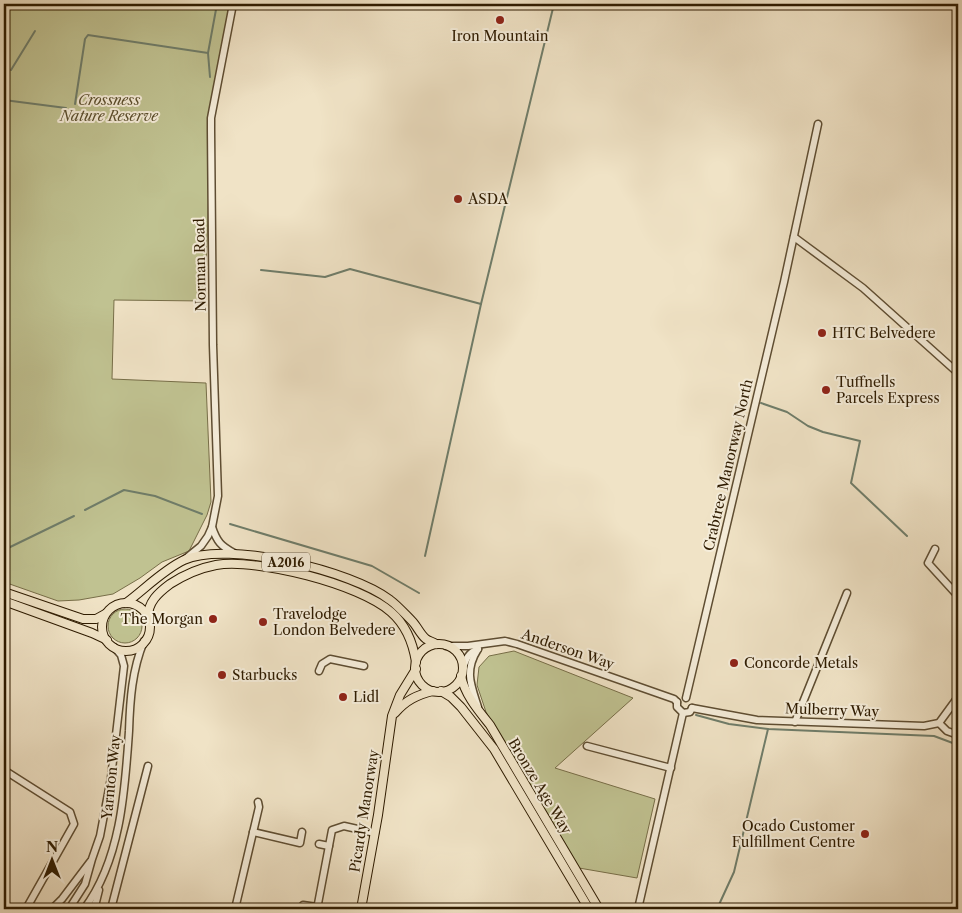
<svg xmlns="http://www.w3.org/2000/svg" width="962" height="913" font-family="'Libre Caslon Text',serif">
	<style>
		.green { fill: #c0c291; stroke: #776e48 }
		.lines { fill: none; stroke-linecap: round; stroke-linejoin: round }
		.stream { stroke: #6f7d6a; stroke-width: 2 }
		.minor-casing { stroke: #5e4d32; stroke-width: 9 }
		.major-casing { stroke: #2e1b00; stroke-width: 10 }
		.minor { stroke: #f5edda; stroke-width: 6 }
		.major { stroke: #f0e3c6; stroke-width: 8 }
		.poi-dot { fill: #8f2418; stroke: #f5edda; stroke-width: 2 }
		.labels { text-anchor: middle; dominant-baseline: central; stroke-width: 4; stroke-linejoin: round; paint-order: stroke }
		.shield { fill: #f5edda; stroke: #6a5a41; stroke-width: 1 }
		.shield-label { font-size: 12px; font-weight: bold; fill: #2e1b00 }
		.poi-label { font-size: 14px; fill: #2e1b00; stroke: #f5edda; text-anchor: start }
		.park-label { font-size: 14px; font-style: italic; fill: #5a4d2c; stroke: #f5edda }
		.street-label { font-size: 14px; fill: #2e1b00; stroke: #f5edda }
	</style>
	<rect width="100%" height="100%" fill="#f0e3c6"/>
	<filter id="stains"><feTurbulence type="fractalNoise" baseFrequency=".004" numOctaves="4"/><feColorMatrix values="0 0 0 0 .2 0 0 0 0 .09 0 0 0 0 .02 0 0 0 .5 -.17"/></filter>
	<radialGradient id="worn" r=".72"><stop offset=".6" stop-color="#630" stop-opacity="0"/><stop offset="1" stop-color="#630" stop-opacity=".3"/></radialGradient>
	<g class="green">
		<polygon points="4,4 231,4 211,130 205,301 114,300 112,379 206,383 211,502 207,515 189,551 162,562 140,578 113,594 79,600 58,601 4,582"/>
		<circle cx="125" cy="626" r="17"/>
		<polygon points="514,651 633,698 555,768 655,799 637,878 579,868 486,712 477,685 479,667 489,656"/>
	</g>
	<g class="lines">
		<g class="stream">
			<polyline points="11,70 35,31"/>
			<polyline points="210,77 208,53 217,4"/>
			<polyline points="4,100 66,108"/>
			<polyline points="75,104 85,39 88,35 208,53"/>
			<polyline points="261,270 325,277 350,269 481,304"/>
			<polyline points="761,403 787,412 808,426 823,432 860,441 851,483 907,536"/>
			<polyline points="85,510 124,490 155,496 202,514"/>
			<polyline points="230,524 372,566 419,593"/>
			<polyline points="4,550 74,516"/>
			<polyline points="425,556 481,304 554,4"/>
			<polyline points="696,715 729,724 768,729 934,736 958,745"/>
			<polyline points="717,909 734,872 768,729"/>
		</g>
		<g class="minor-casing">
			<g id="minor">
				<polyline points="794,237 863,288 958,373"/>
				<path d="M 212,527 C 217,542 221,546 234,553"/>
				<polyline points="935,549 928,563 958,596"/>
				<polyline points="185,559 201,546 208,536 212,527 218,496 213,345 211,130 211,118 233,4"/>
				<polyline points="446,646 468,646 505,641 517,644 674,699 677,702"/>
				<path d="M 478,649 C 464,671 471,685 478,707"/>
				<path d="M 463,668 C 466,659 468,653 478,649"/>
				<polyline points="319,671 322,664 330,659 364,666"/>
				<polyline points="686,698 784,282 818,124"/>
				<polyline points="677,702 677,707 683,713 690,712 692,708"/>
				<polyline points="692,708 757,720 924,726 939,723 958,697"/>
				<polyline points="795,722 847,593"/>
				<polyline points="939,723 947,731 958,735"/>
				<polyline points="587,746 671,768"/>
				<polyline points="4,770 70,812 74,824 26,909"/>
				<polyline points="253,832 300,843 302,832"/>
				<polyline points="319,844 329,846"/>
				<polyline points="303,905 317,907"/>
				<polyline points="52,909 62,899 90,862"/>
				<polyline points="69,909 85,884 92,859 100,836 111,778 124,666 121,655 114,647"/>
				<path d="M 84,909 C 121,860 125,790 129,731 C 130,700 132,670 144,641"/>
				<polyline points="92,909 96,902 99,890"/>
				<polyline points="111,909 148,766"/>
				<polyline points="235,909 259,807 258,802"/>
				<polyline points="317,909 332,830 344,826 375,833"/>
				<polyline points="638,909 683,713"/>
			</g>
		</g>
		<g class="major-casing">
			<g id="major">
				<polyline points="4,592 83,619 96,619 105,614"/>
				<polyline points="4,601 92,633 107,640"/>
				<path d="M 126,603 C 145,589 163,570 184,560 C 227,540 353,571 390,600 C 397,605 405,614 412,621 C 417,626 420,634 426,639 C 429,641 433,642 436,644"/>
				<circle cx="126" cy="627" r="24"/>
				<path d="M 148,617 C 148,602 158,593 170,584 C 184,575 200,568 216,565 C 257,558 360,584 391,612 C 406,625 413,643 416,662"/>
				<circle cx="439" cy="668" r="24"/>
				<path d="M 461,676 C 465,695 478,710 490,725 L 599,909"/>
				<polyline points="441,691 451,697 461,707 494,749 589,909"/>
				<path d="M 395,713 C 406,700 417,695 433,691"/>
				<polyline points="361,909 378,815 392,716 400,695 416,669"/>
			</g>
		</g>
		<use href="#minor" class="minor"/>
		<use href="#major" class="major"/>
	</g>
	<g class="poi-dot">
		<circle cx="500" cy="20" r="5"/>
		<circle cx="458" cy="199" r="5"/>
		<circle cx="822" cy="333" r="5"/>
		<circle cx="826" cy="390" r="5"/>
		<circle cx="213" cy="619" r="5"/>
		<circle cx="263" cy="622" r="5"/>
		<circle cx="734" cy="663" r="5"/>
		<circle cx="222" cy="675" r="5"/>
		<circle cx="343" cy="697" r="5"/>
		<circle cx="865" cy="834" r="5"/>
	</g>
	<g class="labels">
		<rect class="shield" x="262" y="552.5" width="48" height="19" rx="4"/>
		<g class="shield-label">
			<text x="286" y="562">A2016</text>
		</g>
		<g class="poi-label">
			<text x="500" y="36" text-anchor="middle">Iron Mountain</text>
			<text x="468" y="199">ASDA</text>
			<text x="832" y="333">HTC Belvedere</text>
			<text x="836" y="382">Tuffnells<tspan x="836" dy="16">Parcels Express</tspan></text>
			<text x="273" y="614">Travelodge<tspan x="273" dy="16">London Belvedere</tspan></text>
			<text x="203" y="619" text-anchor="end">The Morgan</text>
			<text x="744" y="663">Concorde Metals</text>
			<text x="232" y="675">Starbucks</text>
			<text x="353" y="697">Lidl</text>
			<text x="855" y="826" text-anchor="end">Ocado Customer<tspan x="855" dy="16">Fulfillment Centre</tspan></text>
		</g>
		<g class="park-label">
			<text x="109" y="100">Crossness<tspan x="109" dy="16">Nature Reserve</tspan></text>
		</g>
		<g class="street-label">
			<text transform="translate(200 265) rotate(-91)">Norman Road</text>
			<text transform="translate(728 465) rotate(-77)">Crabtree Manorway North</text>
			<text transform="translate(568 649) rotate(19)">Anderson Way</text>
			<text transform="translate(832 710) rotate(2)">Mulberry Way</text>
			<text transform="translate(111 777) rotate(-84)">Yarnton Way</text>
			<text transform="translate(540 786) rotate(59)">Bronze Age Way</text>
			<text transform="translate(364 811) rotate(-81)">Picardy Manorway</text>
		</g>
	</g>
	<rect width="962" height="913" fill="none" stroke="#f0e3c6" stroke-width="20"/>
	<rect x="5" y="5" width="952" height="903" fill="none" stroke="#2e1b00" stroke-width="2.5"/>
	<rect x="10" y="10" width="942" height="893" fill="none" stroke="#2e1b00"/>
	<g transform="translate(52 860)" stroke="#f5edda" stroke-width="4" paint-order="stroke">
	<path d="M0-4L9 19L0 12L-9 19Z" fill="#2e1b00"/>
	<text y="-8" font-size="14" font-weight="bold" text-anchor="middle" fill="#2e1b00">N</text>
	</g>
	<rect width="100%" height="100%" filter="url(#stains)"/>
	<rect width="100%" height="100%" fill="url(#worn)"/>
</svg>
